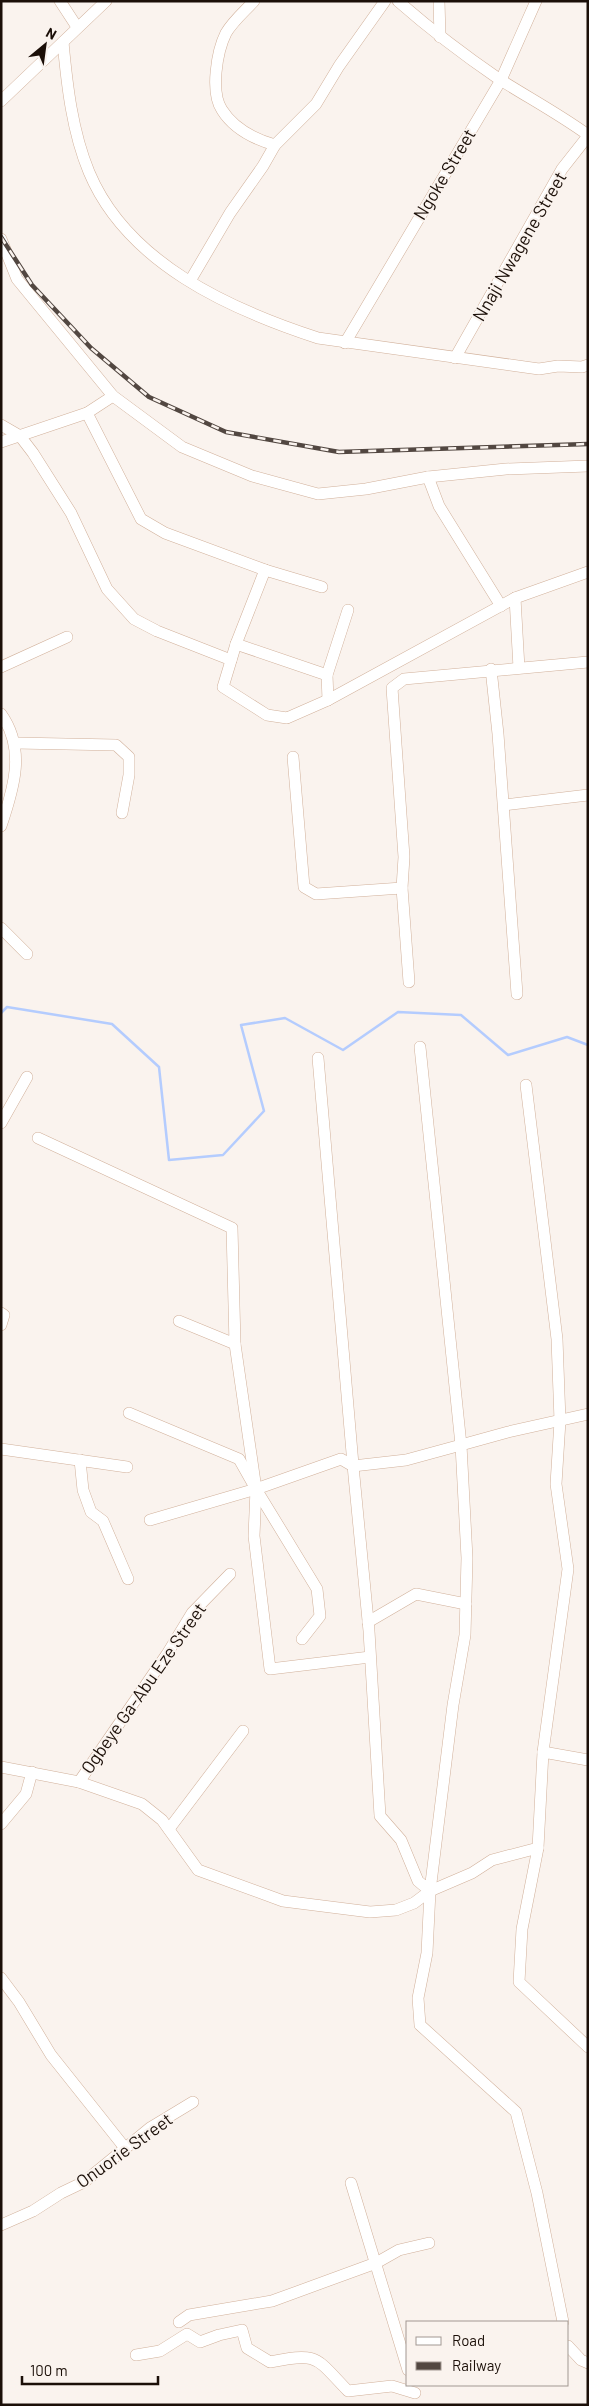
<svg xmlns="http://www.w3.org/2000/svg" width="589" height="2406" font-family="Barlow,sans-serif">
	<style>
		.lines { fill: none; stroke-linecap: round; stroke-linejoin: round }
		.stream { stroke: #b4ccfe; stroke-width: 2.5 }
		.street-casing { stroke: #d1b09a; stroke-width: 12 }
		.street { stroke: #fff; stroke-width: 11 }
		.rail-casing { stroke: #524741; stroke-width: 4.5 }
		.rail { stroke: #faf3ee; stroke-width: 2.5; stroke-dasharray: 8; stroke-linecap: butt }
		.labels { text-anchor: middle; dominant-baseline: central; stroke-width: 4; stroke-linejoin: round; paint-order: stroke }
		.street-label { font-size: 18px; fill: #1b0f08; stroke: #faf3ee }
	</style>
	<rect width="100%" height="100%" fill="#faf3ee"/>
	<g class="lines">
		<polyline class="stream" points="1,1013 7,1007 112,1024 159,1067 169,1160 223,1155 264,1111 241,1025 285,1018 343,1050 398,1012 461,1015 508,1055 567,1037 588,1045"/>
		<g class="street-casing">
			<g id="street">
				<polyline points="60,1 77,27"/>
				<path d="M 254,1 C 245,11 233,21 226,33 C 217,51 210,92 222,110 C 234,129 254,139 275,145"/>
				<path d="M 398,1 C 431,30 464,55 499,79 C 529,98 559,114 588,135"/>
				<polyline points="439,1 440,37"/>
				<path d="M 63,42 C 67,85 72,131 89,172 C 127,263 229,309 318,338 L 539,369 L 558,366 L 582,367 L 588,365"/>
				<polyline points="1,101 106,1"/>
				<polyline points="1,239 17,279 113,396 182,447 252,476 318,494 366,489 428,477 506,469 588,466"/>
				<polyline points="190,281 230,213 263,166 275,145 316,104 339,66 385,1"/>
				<polyline points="345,343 501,80 536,1"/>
				<polyline points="455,358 562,169 588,136"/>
				<polyline points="87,413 141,519 165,533 265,570"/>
				<polyline points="1,425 20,436 33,453 71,513 107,589 134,619 157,631 231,660"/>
				<polyline points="1,442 87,413 113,396"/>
				<polyline points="428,477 439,506 501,606"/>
				<polyline points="322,587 265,570 236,644 223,687 267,715 287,718 328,700 515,598 588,572"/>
				<polyline points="515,598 519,668"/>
				<polyline points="236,644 327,675 348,610"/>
				<polyline points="1,667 67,637"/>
				<polyline points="491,669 498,734 517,994"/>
				<polyline points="327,675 328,700"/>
				<path d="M 1,714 C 26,749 14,788 1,826"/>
				<polyline points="16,743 116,745 129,757 129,775 122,813"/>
				<polyline points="293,757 304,887 316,894 402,888"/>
				<polyline points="504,805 588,795"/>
				<polyline points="1,928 27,954"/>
				<polyline points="409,982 402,888 404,857 392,688 404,679 588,662"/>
				<polyline points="318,1058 354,1476 369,1631 380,1816 401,1840 418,1881 430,1891 453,1705 465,1635 467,1558 461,1445 508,1432 588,1414"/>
				<polyline points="526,1085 557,1339 560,1421 556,1484 568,1569 543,1752"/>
				<polyline points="1,1123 27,1077"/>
				<polyline points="38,1138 232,1228 235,1344 179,1321"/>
				<polyline points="1,1313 4,1315 1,1325"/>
				<polyline points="235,1344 256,1489 254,1536 270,1669 370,1657"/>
				<polyline points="129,1413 239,1459 256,1489 341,1459 353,1466 406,1460 461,1445 420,1047"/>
				<polyline points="1,1449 127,1467"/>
				<polyline points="80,1460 83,1490 91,1512 103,1521 128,1579"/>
				<polyline points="256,1489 317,1589 320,1616 302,1639"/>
				<polyline points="150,1520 256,1489"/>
				<polyline points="368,1622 416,1594 466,1604"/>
				<polyline points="588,1760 543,1752 538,1848 522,1929 519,1982 588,2047"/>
				<polyline points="1,1767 79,1782 142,1804 162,1820 198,1870 283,1901 370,1912 396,1910 414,1903 430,1891 472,1873 492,1860 538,1848"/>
				<polyline points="79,1782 167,1654 192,1613 230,1574"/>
				<polyline points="1,1824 26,1794 32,1772"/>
				<polyline points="169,1829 243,1731"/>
				<polyline points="430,1891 427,1953 418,1998 420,2025 516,2112 537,2193 563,2322"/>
				<polyline points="1,1978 19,2002 51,2055 125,2148"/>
				<polyline points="351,2183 408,2370"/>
				<polyline points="1,2225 33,2211 61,2193 84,2182 150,2128 193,2102"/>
				<polyline points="179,2322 189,2315 272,2301 376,2263 399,2250 429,2243"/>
				<polyline points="568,2346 581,2360 588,2363"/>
				<path d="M 136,2355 L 160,2351 L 187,2334 L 200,2342 L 219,2335 L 242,2330 L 247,2348 L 270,2362 C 319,2352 315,2357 348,2391 L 392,2386 L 415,2393"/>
			</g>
		</g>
		<use href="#street" class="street"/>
		<g class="rail-casing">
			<polyline id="rail" points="1,237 32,285 91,348 149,397 226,432 339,452 588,444"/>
		</g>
		<use href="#rail" class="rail"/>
	</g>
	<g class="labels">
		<g class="street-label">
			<text transform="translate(444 174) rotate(-59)">Ngoke Street</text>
			<text transform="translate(519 246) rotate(-60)">Nnaji Nwagene Street</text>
			<text transform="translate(143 1688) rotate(-55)">Ogbeye Ga-Abu Eze Street</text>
			<text transform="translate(124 2150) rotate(-36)">Onuorie Street</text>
		</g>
	</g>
	<rect width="589" height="2406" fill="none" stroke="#1b0f08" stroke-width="5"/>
	<rect x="406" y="2321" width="162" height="65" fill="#faf3ee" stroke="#a19892"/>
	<rect x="416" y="2337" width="25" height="8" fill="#ffffff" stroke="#a19892"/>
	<text x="452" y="2346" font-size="15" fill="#1b0f08">Road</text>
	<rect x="416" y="2362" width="25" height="8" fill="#524741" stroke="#a19892"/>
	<text x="452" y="2371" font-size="15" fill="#1b0f08">Railway</text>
	<g transform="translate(45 45) rotate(29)" stroke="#faf3ee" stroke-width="4" paint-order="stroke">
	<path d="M0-4L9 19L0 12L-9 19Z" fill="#1b0f08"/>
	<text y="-8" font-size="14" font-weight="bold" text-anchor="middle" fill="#1b0f08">N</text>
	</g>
	<path d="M22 2376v8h136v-8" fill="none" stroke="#1b0f08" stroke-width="2.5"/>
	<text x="30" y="2376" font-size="15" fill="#1b0f08" stroke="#faf3ee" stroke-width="4" paint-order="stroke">100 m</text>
</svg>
